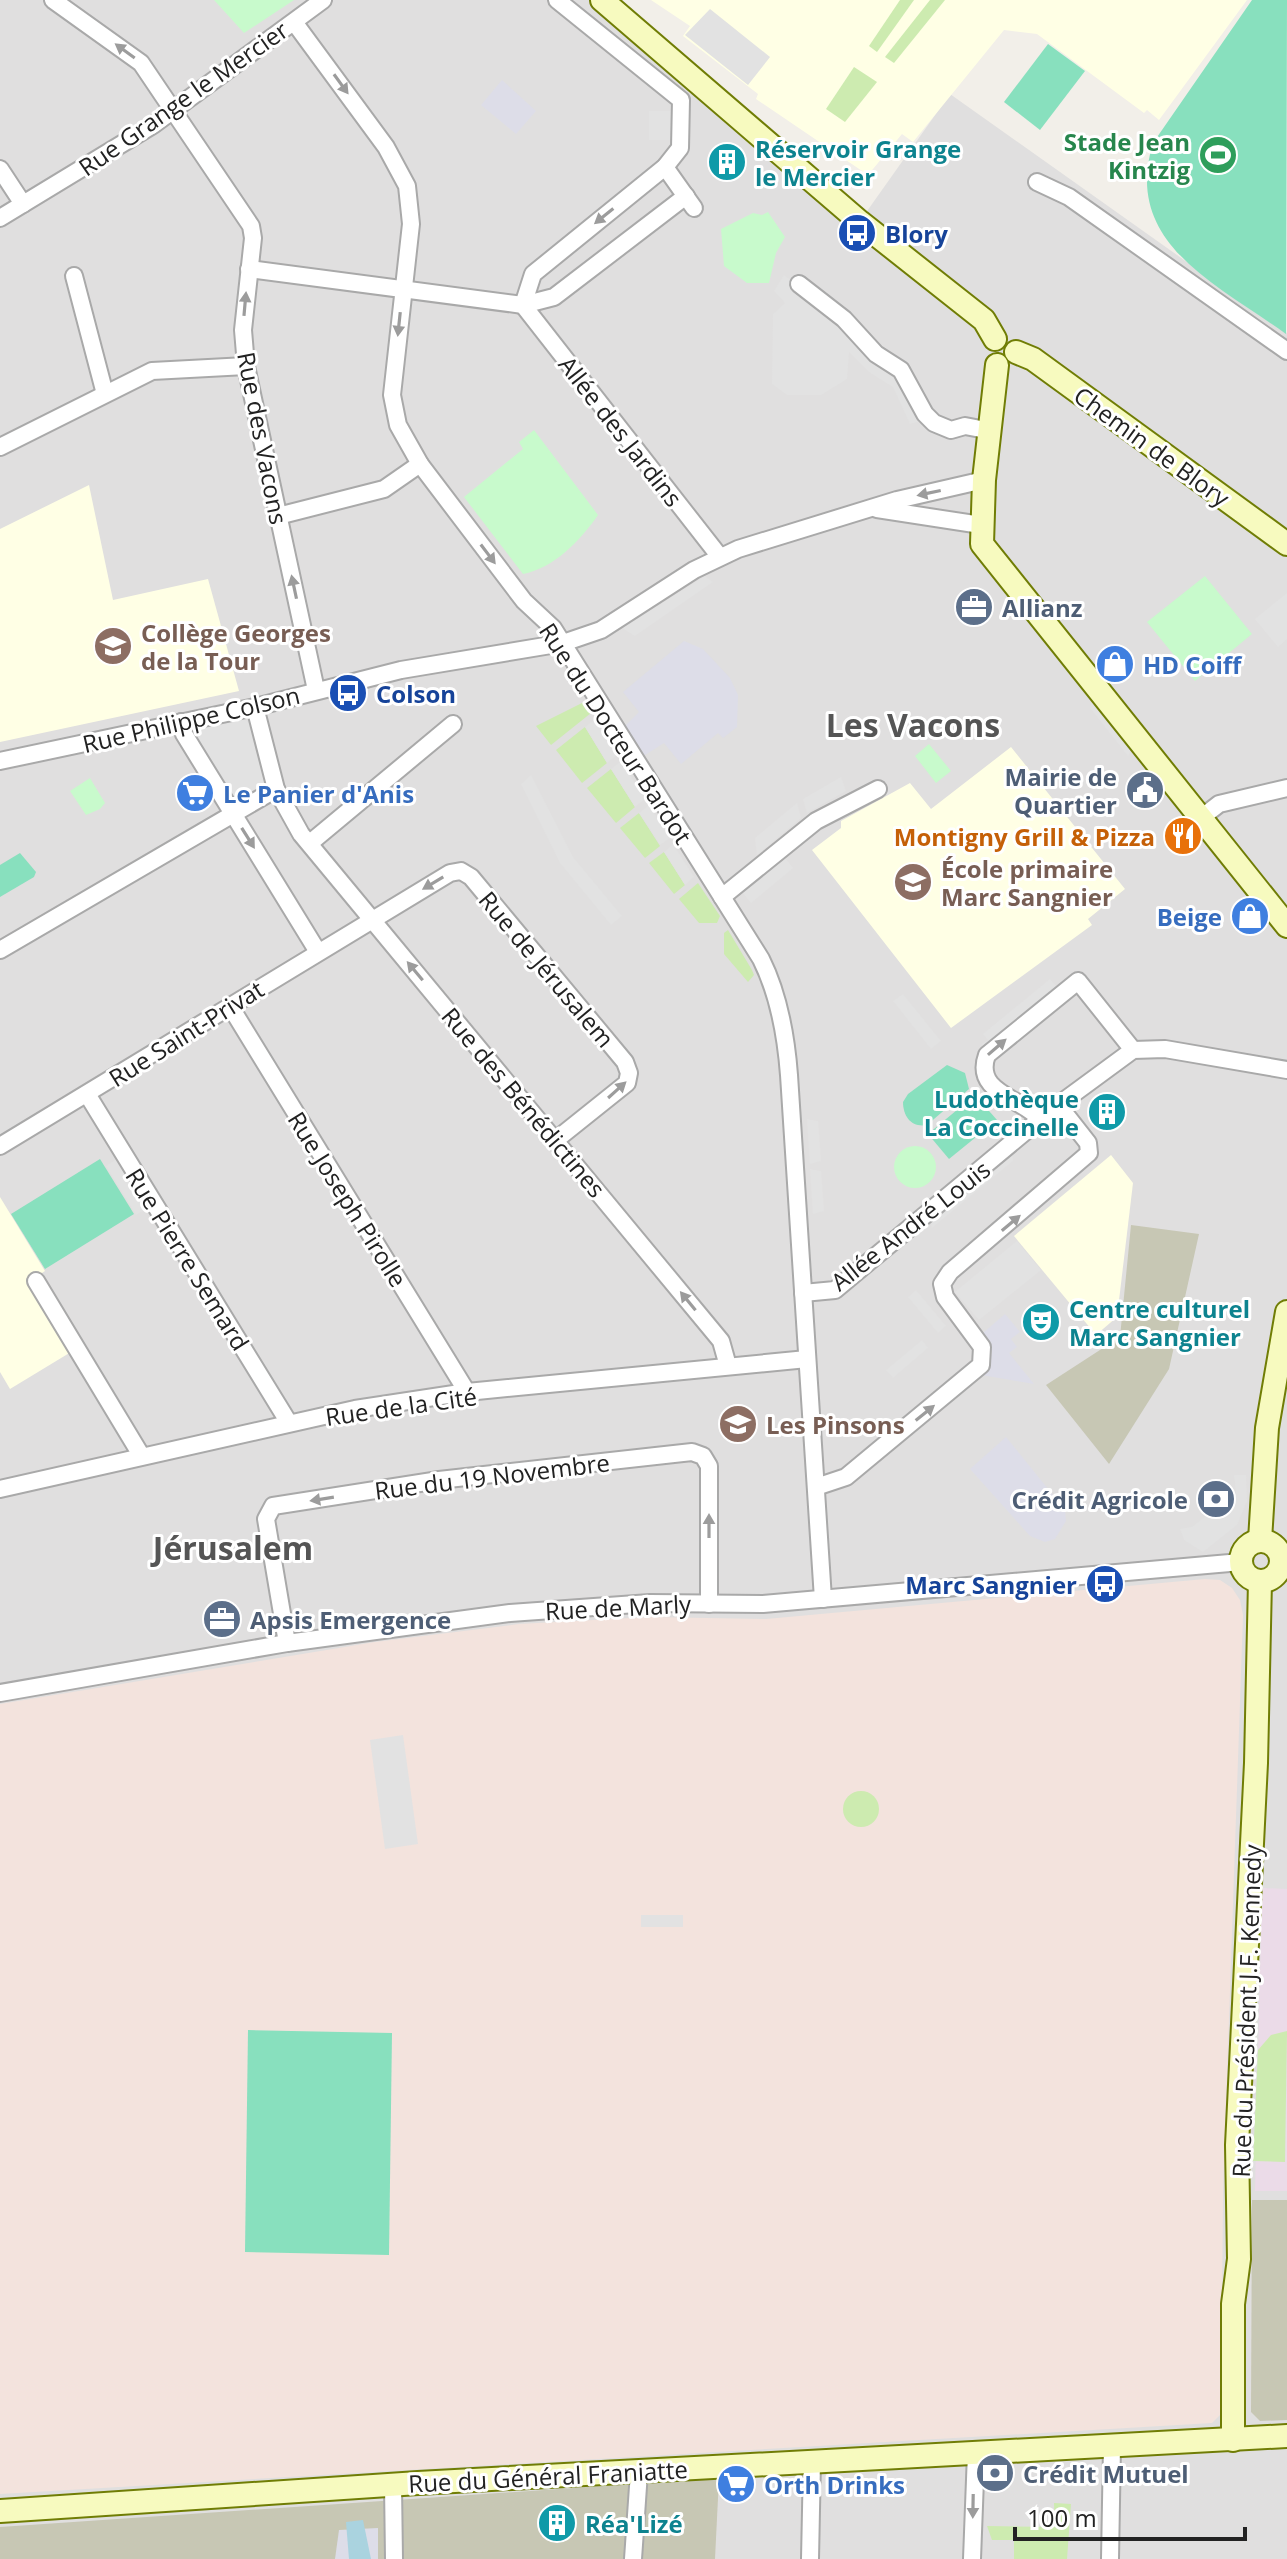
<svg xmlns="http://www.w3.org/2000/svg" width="1287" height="2559" font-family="'Open Sans',sans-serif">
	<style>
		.residential { fill: #e0dfdf }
		.industrial { fill: #ebdbe8 }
		.education { fill: #ffffe5 }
		.military { fill: #f3e3dd }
		.construction { fill: #c7c7b4 }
		.grass { fill: #cdebb0 }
		.park { fill: #c8facc }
		.pitch { fill: #88e0be }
		.parking { fill: #e2e2e2 }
		.plaza { fill: #dddde8 }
		.water { fill: #aad3df }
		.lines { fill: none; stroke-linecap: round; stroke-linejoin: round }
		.street-casing { stroke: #a9a9a9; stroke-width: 20 }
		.secondary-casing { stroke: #707d05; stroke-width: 26 }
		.street { stroke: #fff; stroke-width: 16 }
		.secondary { stroke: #f7fabf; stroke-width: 22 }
		.oneway { fill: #9c9c9c }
		.labels { text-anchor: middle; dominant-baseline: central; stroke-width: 6; stroke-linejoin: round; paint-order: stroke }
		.street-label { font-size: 24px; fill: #222; stroke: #fff }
		.leisure-label { font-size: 24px; font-weight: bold; fill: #27864d; stroke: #fff; text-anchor: end }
		.culture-label { font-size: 24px; font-weight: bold; fill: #0d838f; stroke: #fff; text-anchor: start }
		.transit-label { font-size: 24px; font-weight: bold; fill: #164399; stroke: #fff; text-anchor: start }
		.service-label { font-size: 24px; font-weight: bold; fill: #4e5e75; stroke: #fff; text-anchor: start }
		.education-label { font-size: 24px; font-weight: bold; fill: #785e54; stroke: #fff; text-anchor: start }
		.shop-label { font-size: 24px; font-weight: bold; fill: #366cbe; stroke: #fff; text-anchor: start }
		.food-label { font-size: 24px; font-weight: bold; fill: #c56008; stroke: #fff; text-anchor: end }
		.district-label { font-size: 32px; font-weight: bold; fill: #555; stroke: #fff }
	</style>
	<rect width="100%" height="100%" fill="#f2efe9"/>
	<polygon class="residential" points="0,0 602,0 860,221 950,94 1287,333 1287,2559 0,2559"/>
	<polygon class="industrial" points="1262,1888 1287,1889 1287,2191 1255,2191"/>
	<g class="education">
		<polygon points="651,0 1247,0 1159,120 1147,110 1144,113 1037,34 1004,30 913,142 902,134 868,175 756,99 758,94 683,36 690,26"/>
		<polygon points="89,485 113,600 208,579 239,691 0,742 0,529"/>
		<polygon points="1011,747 1125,889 1088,919 1092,925 951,1028 812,850 841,828 841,821 910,783 931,809"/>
		<polygon points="1111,1155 1133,1183 1117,1317 1096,1335 1014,1236"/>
		<polygon points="0,1197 45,1271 27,1283 71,1352 10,1389 0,1372"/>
	</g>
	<polygon class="military" points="1205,1579 1220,1580 1232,1588 1240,1600 1243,1615 1223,2192 1221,2414 1212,2423 0,2494 0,1704 375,1642 519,1624 649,1617 766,1619"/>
	<g class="construction">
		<polygon points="1131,1225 1199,1234 1169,1369 1109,1464 1046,1385 1120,1337"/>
		<polygon points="1252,2200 1287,2200 1287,2420 1260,2421 1251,2412"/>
		<polygon points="719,2478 715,2559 0,2559 0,2527"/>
	</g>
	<g class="grass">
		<polygon points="900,0 914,0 877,52 869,46"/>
		<polygon points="930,0 945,0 894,63 885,57"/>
		<polygon points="854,67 877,82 845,122 826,109"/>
		<polygon points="584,702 591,713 551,745 536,726"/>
		<polygon points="585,727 607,763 582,783 556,750"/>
		<polygon points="611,769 635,807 616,823 587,788"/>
		<polygon points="639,813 660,846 645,858 620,828"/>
		<polygon points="664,852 685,885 674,894 649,863"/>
		<polygon points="698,883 720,916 717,923 699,923 679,899"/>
		<polygon points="728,930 752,970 754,975 748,982 724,954 724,933"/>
		<circle cx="861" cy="1809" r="18"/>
		<polygon points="1287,2031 1285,2162 1253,2161 1258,2050 1271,2035"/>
		<polygon points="1054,2503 1071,2504 1067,2559 1014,2559 1014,2540 992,2540 987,2526 1055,2527"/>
	</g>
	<g class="park">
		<polygon points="214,0 294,0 244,33"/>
		<polygon points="768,212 785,237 776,253 769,283 747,283 724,266 721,229 753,213 762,215"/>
		<path d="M 534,430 L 598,515 C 580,541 554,568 523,574 L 464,497 L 523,449 L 519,442 Z"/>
		<polygon points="1205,576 1252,634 1195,681 1147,622"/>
		<polygon points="929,744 951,771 936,783 915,756"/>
		<polygon points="90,778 105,803 100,809 86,815 70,791"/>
		<circle cx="915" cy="1167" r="21"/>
	</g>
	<g class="pitch">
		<path d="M 1252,0 L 1287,0 L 1286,334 C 1217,284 1122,243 1153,143 Z"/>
		<polygon points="1048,44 1085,71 1040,130 1004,102"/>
		<polygon points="20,853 36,872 34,877 0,897 0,865"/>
		<path d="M 947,1065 L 965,1073 L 969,1089 L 927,1125 C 912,1128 903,1117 903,1102 L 908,1094 Z"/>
		<polygon points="975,1095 997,1120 949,1159 928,1134"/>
		<polygon points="100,1159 134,1214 45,1269 11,1214"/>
		<polygon points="248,2030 392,2033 389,2255 245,2252"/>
	</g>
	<g class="parking">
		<polygon points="710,9 770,57 748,85 685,35"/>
		<rect x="649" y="111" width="23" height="29"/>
		<polygon points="784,275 881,352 923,420 910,424 893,387 869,372 849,352 847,379 821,395 787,395 772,384 773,314 785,303 774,291"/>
		<polygon points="705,576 713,582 635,636 622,628"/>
		<polygon points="1287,593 1287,639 1278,647 1255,619"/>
		<polygon points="1093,697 1133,746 1128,756 1090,708"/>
		<polygon points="242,717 253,727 267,779 260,791 238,804 230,801 191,732 193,726"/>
		<polygon points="595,719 617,755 607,763 585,727"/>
		<polygon points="621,761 645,799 635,807 611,769"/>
		<polygon points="531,775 573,857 622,916 611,925 560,863 521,784"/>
		<polygon points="841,777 846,791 807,813 803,799"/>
		<polygon points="797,803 801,818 757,855 755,838"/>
		<polygon points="649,805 670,838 660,845 639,813"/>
		<polygon points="673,844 694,877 685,885 664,852"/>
		<polygon points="785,858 793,868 751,903 743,893"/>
		<polygon points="1050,979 1069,1001 999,1058 996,1054 983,1052 982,1044 988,1040 983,1034"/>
		<polygon points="903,994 941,1041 931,1049 893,1001"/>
		<polygon points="807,1119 818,1121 821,1161 810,1164"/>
		<polygon points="1011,1149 1013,1161 932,1228 929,1217"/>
		<polygon points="124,1154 154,1204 136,1215 106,1166"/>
		<polygon points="810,1169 821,1171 824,1211 813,1214"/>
		<polygon points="1017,1241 1041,1270 979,1320 955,1292"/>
		<polygon points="916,1290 946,1326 938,1333 908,1297"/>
		<polygon points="922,1340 928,1348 893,1378 886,1370"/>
		<polygon points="1234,1475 1246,1475 1247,1501 1237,1525 1203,1552 1184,1540 1180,1529 1192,1527 1236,1492"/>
		<polygon points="403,1735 418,1844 385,1849 370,1740"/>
		<rect x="641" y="1915" width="42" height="12"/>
	</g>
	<g class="plaza">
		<polygon points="502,80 536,111 516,134 481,105"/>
		<polygon points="684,641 703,649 730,678 738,695 737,727 723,738 718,733 681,764 664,743 642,757 624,727 639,712 623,692"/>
		<polygon points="1005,1314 1020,1332 1011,1339 1017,1347 1009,1353 1034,1384 981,1375 992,1353 990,1342 983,1333"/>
		<polygon points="1006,1437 1065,1510 1066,1521 1055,1539 1045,1542 1030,1536 970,1469"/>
		<polygon points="378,2528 378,2559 335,2559 339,2530"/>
	</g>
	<polygon class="water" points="363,2520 371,2559 349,2559 346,2522"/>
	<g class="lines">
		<g class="street-casing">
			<g id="street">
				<polyline points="53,0 141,63 251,226 253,238 243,330 246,366 316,690"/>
				<path d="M 294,22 L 386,147 L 407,186 L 411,224 L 392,395 L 398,425 L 420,464 L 524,601 L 553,628 L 761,959 C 779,995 786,1035 789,1075 L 823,1599"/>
				<polyline points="665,167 694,208"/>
				<polyline points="0,169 23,204"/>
				<polyline points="1037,182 1069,197 1287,351"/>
				<polyline points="0,218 153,125 323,0"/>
				<polyline points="249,269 523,305 554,297 686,196"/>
				<polyline points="74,276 105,394"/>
				<polyline points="799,284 844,319 876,354 901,370 925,414 934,423 951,430 965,426 991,431"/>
				<polyline points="523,305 533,274 665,167 680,148 681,100 557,0"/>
				<polyline points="523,305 720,557"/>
				<polyline points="0,447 152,371 246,366"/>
				<polyline points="877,509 981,525"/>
				<polyline points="278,516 384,489 420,464"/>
				<polyline points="255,707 276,789 301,834 721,1341 728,1366"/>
				<polyline points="181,722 184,734 318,952"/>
				<polyline points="0,761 255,707 401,670 563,643 601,630 694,570 738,549 897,500 984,480"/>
				<polyline points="1201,818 1219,804 1287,788"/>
				<polyline points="310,843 453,724"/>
				<polyline points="722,897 816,821 878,789"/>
				<polyline points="0,950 276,789"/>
				<polyline points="230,1006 467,1392"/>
				<polyline points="87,1094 289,1423"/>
				<path d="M 1040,1119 C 1022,1098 973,1093 987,1055 L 1078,981 L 1133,1050"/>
				<polyline points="0,1146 450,873 461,871 471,877 625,1062 629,1073 627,1083 557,1139"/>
				<polyline points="36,1281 141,1455"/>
				<polyline points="803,1293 835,1290 1050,1111 1133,1050 1165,1049 1287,1070"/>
				<polyline points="816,1487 846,1477 981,1365 982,1347 945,1297 942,1284 950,1272 1089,1153 1088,1143 1059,1106"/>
				<polyline points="0,1489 355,1409 467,1392 807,1359"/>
				<polyline points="1282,1558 1287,1559"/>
				<polyline points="287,1643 266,1519 273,1506 439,1480 692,1452 703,1456 709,1466 709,1604"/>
				<polyline points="0,1693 287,1643 510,1613 650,1603 763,1604 1241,1562"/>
				<polyline points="393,2485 394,2559"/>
				<polyline points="633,2559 639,2472"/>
				<polyline points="810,2559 812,2461"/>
				<polyline points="972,2559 976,2453"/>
				<polyline points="1110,2559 1112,2446"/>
			</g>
		</g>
		<g class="secondary-casing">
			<g id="secondary">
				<polyline points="602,0 860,222 984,320 995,339"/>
				<polyline points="1016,352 1033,359 1287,544"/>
				<polyline points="997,365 984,480 982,544 1287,926"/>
				<polyline points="1260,1540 1267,1428 1287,1312"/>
				<circle cx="1261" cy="1561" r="20"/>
				<polyline points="1233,2440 1233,2304 1239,2259 1237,2145 1256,1763 1260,1581"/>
				<polyline points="0,2511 418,2483 1287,2436"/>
			</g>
		</g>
		<use href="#street" class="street"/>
		<use href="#secondary" class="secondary"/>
	</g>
	<defs><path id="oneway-solid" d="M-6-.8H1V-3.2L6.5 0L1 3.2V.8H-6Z" transform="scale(2)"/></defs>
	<g class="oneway">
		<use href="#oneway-solid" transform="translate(125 51) rotate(-144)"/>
		<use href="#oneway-solid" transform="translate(341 84) rotate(54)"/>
		<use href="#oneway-solid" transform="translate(604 216) rotate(141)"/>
		<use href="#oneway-solid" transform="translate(245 304) rotate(-85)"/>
		<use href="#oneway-solid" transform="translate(399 324) rotate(96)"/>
		<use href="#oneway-solid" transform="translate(929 493) rotate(168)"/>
		<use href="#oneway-solid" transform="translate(488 554) rotate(53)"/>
		<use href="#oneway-solid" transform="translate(294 587) rotate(-102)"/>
		<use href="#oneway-solid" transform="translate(248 838) rotate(58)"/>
		<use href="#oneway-solid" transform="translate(433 883) rotate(149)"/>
		<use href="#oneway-solid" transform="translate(415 971) rotate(-130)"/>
		<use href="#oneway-solid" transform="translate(997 1047) rotate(-41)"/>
		<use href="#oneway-solid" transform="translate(617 1090) rotate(-42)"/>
		<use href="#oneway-solid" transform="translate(1011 1223) rotate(-40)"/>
		<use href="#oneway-solid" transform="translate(688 1301) rotate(-129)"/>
		<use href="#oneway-solid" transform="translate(925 1413) rotate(-39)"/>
		<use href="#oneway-solid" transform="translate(322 1499) rotate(171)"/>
		<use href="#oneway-solid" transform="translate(709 1526) rotate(-90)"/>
		<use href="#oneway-solid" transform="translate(973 2506) rotate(91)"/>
	</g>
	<defs>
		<g id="stadium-disc" transform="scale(2)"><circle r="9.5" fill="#2e9e5b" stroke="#fff"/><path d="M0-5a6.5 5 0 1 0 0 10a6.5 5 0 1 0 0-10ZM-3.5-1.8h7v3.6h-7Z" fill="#fff"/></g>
		<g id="building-disc" transform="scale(2)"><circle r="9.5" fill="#0f9aa8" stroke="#fff"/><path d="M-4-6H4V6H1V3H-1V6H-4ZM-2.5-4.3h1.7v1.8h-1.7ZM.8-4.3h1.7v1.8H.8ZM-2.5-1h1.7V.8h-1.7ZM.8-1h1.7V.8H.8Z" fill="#fff"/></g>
		<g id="bus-disc" transform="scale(2)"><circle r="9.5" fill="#1a4fb4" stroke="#fff"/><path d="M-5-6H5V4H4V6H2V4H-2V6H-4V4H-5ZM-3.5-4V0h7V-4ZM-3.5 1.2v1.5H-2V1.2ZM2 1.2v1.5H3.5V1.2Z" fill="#fff"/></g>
		<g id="office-disc" transform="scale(2)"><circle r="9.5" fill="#5c6f8a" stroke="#fff"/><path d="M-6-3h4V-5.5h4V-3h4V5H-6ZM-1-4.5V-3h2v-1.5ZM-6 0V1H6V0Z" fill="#fff"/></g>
		<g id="school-disc" transform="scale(2)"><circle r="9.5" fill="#8d6e63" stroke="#fff"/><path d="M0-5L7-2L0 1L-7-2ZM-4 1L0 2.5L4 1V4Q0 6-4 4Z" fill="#fff"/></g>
		<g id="shop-disc" transform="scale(2)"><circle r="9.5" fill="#3f7fe0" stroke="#fff"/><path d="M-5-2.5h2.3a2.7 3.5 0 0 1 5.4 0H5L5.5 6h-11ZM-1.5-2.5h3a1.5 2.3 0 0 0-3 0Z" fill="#fff"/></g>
		<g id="civic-disc" transform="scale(2)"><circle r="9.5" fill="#5c6f8a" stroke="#fff"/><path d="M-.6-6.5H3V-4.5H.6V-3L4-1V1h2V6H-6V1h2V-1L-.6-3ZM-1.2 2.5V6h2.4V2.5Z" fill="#fff"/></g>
		<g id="supermarket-disc" transform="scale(2)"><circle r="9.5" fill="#3f7fe0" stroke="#fff"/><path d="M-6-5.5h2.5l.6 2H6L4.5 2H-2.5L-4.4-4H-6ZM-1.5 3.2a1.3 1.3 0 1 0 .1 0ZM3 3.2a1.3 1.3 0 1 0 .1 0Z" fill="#fff"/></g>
		<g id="restaurant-disc" transform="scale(2)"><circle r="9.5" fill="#e8710a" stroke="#fff"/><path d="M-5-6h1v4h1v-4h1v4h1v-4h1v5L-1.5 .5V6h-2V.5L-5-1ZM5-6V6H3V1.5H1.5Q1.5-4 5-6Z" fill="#fff"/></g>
		<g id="theatre-disc" transform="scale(2)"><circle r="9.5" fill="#0f9aa8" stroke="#fff"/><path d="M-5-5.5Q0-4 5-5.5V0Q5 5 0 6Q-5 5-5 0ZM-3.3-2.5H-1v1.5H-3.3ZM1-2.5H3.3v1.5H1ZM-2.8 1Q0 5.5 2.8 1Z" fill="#fff"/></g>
		<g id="bank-disc" transform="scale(2)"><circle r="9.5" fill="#5c6f8a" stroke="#fff"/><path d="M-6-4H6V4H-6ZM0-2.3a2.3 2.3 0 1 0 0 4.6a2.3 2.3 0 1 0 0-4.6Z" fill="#fff"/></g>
	</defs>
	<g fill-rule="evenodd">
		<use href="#stadium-disc" x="1218" y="155"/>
		<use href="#building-disc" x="727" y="162"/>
		<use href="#bus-disc" x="857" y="233"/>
		<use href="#office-disc" x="974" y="607"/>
		<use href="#school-disc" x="113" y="646"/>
		<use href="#shop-disc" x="1115" y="664"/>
		<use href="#bus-disc" x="348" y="693"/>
		<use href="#civic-disc" x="1145" y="790"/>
		<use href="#supermarket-disc" x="195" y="793"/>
		<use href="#restaurant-disc" x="1183" y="836"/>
		<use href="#school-disc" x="913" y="882"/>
		<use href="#shop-disc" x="1250" y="916"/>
		<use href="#building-disc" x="1107" y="1112"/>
		<use href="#theatre-disc" x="1041" y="1322"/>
		<use href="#school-disc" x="738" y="1424"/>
		<use href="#bank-disc" x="1216" y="1499"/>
		<use href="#bus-disc" x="1105" y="1584"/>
		<use href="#office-disc" x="222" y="1619"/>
		<use href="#bank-disc" x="995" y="2473"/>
		<use href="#supermarket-disc" x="736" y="2484"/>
		<use href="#building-disc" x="557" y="2523"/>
	</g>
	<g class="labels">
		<g class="street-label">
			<text transform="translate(183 98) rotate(-35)">Rue Grange le Mercier</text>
			<text transform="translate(621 431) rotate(52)">Allée des Jardins</text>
			<text transform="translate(263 438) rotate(79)">Rue des Vacons</text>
			<text transform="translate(1152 446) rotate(36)">Chemin de Blory</text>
			<text transform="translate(191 719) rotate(-13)">Rue Philippe Colson</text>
			<text transform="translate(616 733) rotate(57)">Rue du Docteur Bardot</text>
			<text transform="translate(547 969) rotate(50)">Rue de Jérusalem</text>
			<text transform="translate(186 1033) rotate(-32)">Rue Saint-Privat</text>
			<text transform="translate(524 1102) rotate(50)">Rue des Bénédictines</text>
			<text transform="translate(348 1199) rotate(58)">Rue Joseph Pirolle</text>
			<text transform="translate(910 1225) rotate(-38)">Allée André Louis</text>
			<text transform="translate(188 1259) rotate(58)">Rue Pierre Semard</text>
			<text transform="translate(401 1406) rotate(-8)">Rue de la Cité</text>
			<text transform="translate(492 1476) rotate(-7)">Rue du 19 Novembre</text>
			<text transform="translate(618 1607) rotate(-3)">Rue de Marly</text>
			<text transform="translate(1246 2011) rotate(-88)">Rue du Président J.F. Kennedy</text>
			<text transform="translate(548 2476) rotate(-3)">Rue du Général Franiatte</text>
		</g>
		<g class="leisure-label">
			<text x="1190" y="141">Stade Jean<tspan x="1190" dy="28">Kintzig</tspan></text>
		</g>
		<g class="culture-label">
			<text x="755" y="148">Réservoir Grange<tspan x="755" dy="28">le Mercier</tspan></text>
			<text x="1079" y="1098" text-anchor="end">Ludothèque<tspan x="1079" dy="28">La Coccinelle</tspan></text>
			<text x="1069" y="1308">Centre culturel<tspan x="1069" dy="28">Marc Sangnier</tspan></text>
			<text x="585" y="2523">Réa'Lizé</text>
		</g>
		<g class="transit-label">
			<text x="885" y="233">Blory</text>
			<text x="376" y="693">Colson</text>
			<text x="1077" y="1584" text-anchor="end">Marc Sangnier</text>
		</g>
		<g class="service-label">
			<text x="1002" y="607">Allianz</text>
			<text x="1117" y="776" text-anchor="end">Mairie de<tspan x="1117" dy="28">Quartier</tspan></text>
			<text x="1188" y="1499" text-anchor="end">Crédit Agricole</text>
			<text x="250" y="1619">Apsis Emergence</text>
			<text x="1023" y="2473">Crédit Mutuel</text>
		</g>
		<g class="education-label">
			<text x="141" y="632">Collège Georges<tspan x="141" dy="28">de la Tour</tspan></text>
			<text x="941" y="868">École primaire<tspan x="941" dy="28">Marc Sangnier</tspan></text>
			<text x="766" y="1424">Les Pinsons</text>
		</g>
		<g class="shop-label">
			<text x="1143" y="664">HD Coiff</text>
			<text x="223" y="793">Le Panier d'Anis</text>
			<text x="1222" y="916" text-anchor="end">Beige</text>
			<text x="764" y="2484">Orth Drinks</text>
		</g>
		<g class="food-label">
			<text x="1155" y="836">Montigny Grill &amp; Pizza</text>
		</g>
		<g class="district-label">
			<text x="913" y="724">Les Vacons</text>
			<text x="233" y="1547">Jérusalem</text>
		</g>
	</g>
	<path d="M1015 2527v12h230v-12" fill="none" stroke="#222222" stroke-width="4"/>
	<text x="1027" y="2527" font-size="24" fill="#222222" stroke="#ffffff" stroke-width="6" paint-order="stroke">100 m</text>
</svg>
